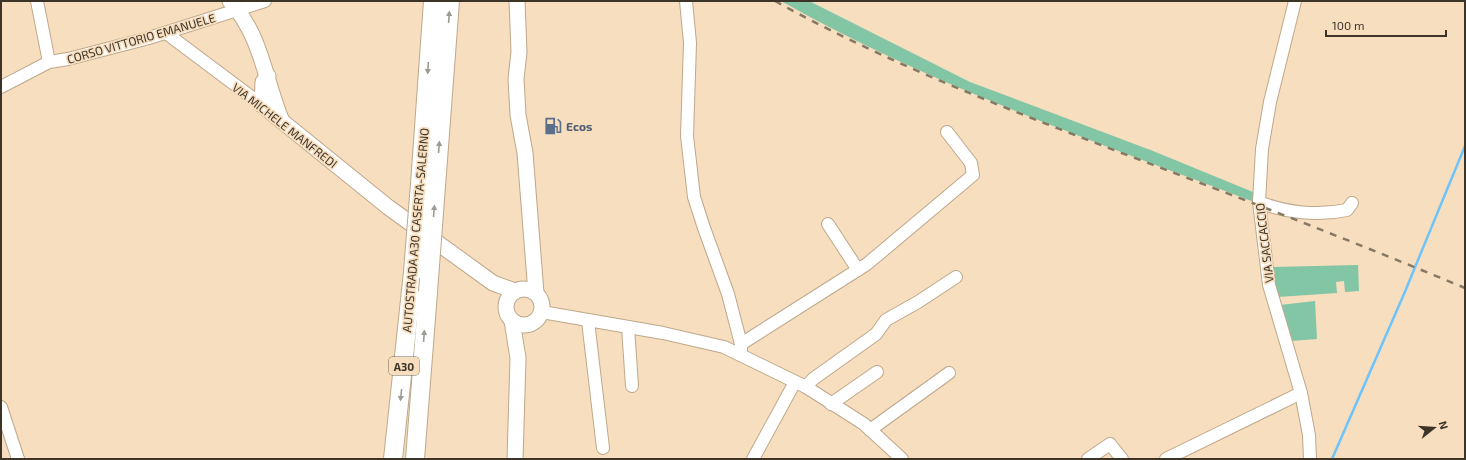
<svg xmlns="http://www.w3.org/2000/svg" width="1466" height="460" font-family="'Exo 2',sans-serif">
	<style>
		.green { fill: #82c6a5 }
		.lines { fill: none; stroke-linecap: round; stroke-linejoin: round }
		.stream { stroke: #6cc4fc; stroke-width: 2.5 }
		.minor-casing { stroke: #bea88a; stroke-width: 14 }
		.major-casing { stroke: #bea88a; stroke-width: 17 }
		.highway-casing { stroke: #bea88a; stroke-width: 20 }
		.minor { stroke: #fff; stroke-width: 12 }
		.major { stroke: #fff; stroke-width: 15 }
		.highway { stroke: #fff; stroke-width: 18 }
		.rail { stroke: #877864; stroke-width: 2.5; stroke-dasharray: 7 7; stroke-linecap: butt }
		.highway-bridge-casing { stroke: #bea88a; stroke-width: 20; stroke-linecap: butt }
		.highway-bridge { stroke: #fff; stroke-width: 18 }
		.oneway { fill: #9e9a94 }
		.labels { text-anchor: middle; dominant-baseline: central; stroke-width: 3.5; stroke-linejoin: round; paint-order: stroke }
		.shield { fill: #f6debf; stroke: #746755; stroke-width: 1 }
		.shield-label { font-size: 11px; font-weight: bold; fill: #3d3428 }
		.street-label { font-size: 12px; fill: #3d3428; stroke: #f6debf }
		.service-label { font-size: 12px; font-weight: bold; fill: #4e5e75; stroke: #f6debf; text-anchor: start }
	</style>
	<rect width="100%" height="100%" fill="#f6debf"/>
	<g class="green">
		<path d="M 781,1 L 809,1 L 970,82 L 1153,151 L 1253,192 L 1254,202 C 1095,141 929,85 781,1 Z"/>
		<polygon points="1358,265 1359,291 1345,292 1344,281 1336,282 1337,293 1278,297 1272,267"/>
		<polygon points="1315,301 1317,339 1292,341 1280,305"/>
	</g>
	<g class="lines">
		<polyline class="stream" points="1332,459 1404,294 1465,146"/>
		<g class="minor-casing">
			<g id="minor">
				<polyline points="37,1 49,62"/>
				<polyline points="686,1 690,43 687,136 694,197 704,228 728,294 741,344 741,355"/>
				<polyline points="1295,1 1270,102 1262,149 1259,202 1269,285 1301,393 1309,435 1310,459"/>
				<polyline points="166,33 262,105 267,101"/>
				<polyline points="1,87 49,62 68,59 149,38 265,1"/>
				<path d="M 1259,202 C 1286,213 1318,216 1347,210 L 1352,203"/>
				<polyline points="828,224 858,270"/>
				<polyline points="542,312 663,333 724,347 806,387 864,424 902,459"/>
				<polyline points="588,321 603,448"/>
				<polyline points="628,327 632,386"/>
				<polyline points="741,344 867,264 973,175 971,163 947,132"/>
				<polyline points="806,387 813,379 876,334 886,320 918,302 956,277"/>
				<polyline points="831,404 877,372"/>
				<polyline points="1,407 18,459"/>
				<polyline points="870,430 949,373"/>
				<polyline points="753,459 795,382"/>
				<polyline points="1088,459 1110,444 1122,459"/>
				<polyline points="1166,459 1301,393"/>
			</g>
		</g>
		<g class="major-casing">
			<g id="major">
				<path d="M 230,1 C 262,37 264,77 281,119"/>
				<polyline points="517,1 519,52 516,79 518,115 525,153 536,293"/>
				<polyline points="268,76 263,82 262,105 388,207 493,283 515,291"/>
				<circle cx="524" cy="307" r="18"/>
				<polyline points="512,321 518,358 515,459"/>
			</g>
		</g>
		<g class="highway-casing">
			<g id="highway">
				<polyline points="420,184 433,1"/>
				<polyline points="436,186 450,1"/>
				<polyline points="393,459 413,272"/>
				<polyline points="415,459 428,292"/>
			</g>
		</g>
		<use href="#minor" class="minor"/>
		<use href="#major" class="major"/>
		<use href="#highway" class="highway"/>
		<path class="rail" d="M 775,1 C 885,62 1002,107 1119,152 C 1235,196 1350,240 1465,288"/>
		<g class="highway-bridge-casing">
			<g id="highway-bridge">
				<polyline points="413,272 420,184"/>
				<polyline points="428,292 436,186"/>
			</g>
		</g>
		<use href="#highway-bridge" class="highway-bridge"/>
	</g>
	<defs><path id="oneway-solid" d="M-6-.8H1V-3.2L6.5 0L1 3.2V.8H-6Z"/></defs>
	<g class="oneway">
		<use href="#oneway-solid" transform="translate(449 17) rotate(-86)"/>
		<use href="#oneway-solid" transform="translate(428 68) rotate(94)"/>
		<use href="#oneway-solid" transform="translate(439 147) rotate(-86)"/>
		<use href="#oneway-solid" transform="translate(434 211) rotate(-85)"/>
		<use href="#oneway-solid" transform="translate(424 336) rotate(-86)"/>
		<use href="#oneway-solid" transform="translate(401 395) rotate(96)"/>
	</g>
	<defs>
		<g id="fuel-bare" transform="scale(1.38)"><path d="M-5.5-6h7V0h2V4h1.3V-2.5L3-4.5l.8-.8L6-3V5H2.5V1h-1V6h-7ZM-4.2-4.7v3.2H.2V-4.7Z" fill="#5c6f8a" stroke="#f6debf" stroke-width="2.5" paint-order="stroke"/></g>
	</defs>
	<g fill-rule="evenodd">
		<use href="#fuel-bare" x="553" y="126"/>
	</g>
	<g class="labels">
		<rect class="shield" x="389" y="357" width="30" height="18" rx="3"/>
		<g class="shield-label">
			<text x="404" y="366">A30</text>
		</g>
		<g class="street-label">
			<text transform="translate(141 38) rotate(-16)">CORSO VITTORIO EMANUELE</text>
			<text transform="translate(285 125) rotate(38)">VIA MICHELE MANFREDI</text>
			<text transform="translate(415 230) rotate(-85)">AUTOSTRADA A30 CASERTA-SALERNO</text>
			<text transform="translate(1264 243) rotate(-97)">VIA SACCACCIO</text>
		</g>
		<g class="service-label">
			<text x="566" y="126">Ecos</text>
		</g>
	</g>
	<rect width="1466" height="460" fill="none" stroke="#3d3428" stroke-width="4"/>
	<g transform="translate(1434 428) rotate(73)" stroke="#f6debf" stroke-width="3" paint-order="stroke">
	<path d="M0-3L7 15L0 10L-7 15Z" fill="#3d3428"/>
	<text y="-6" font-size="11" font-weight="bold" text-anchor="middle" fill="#3d3428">N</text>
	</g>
	<path d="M1326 30v6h120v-6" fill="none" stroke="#3d3428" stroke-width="2"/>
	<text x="1332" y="30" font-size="12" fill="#3d3428" stroke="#f6debf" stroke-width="3" paint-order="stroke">100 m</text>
</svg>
